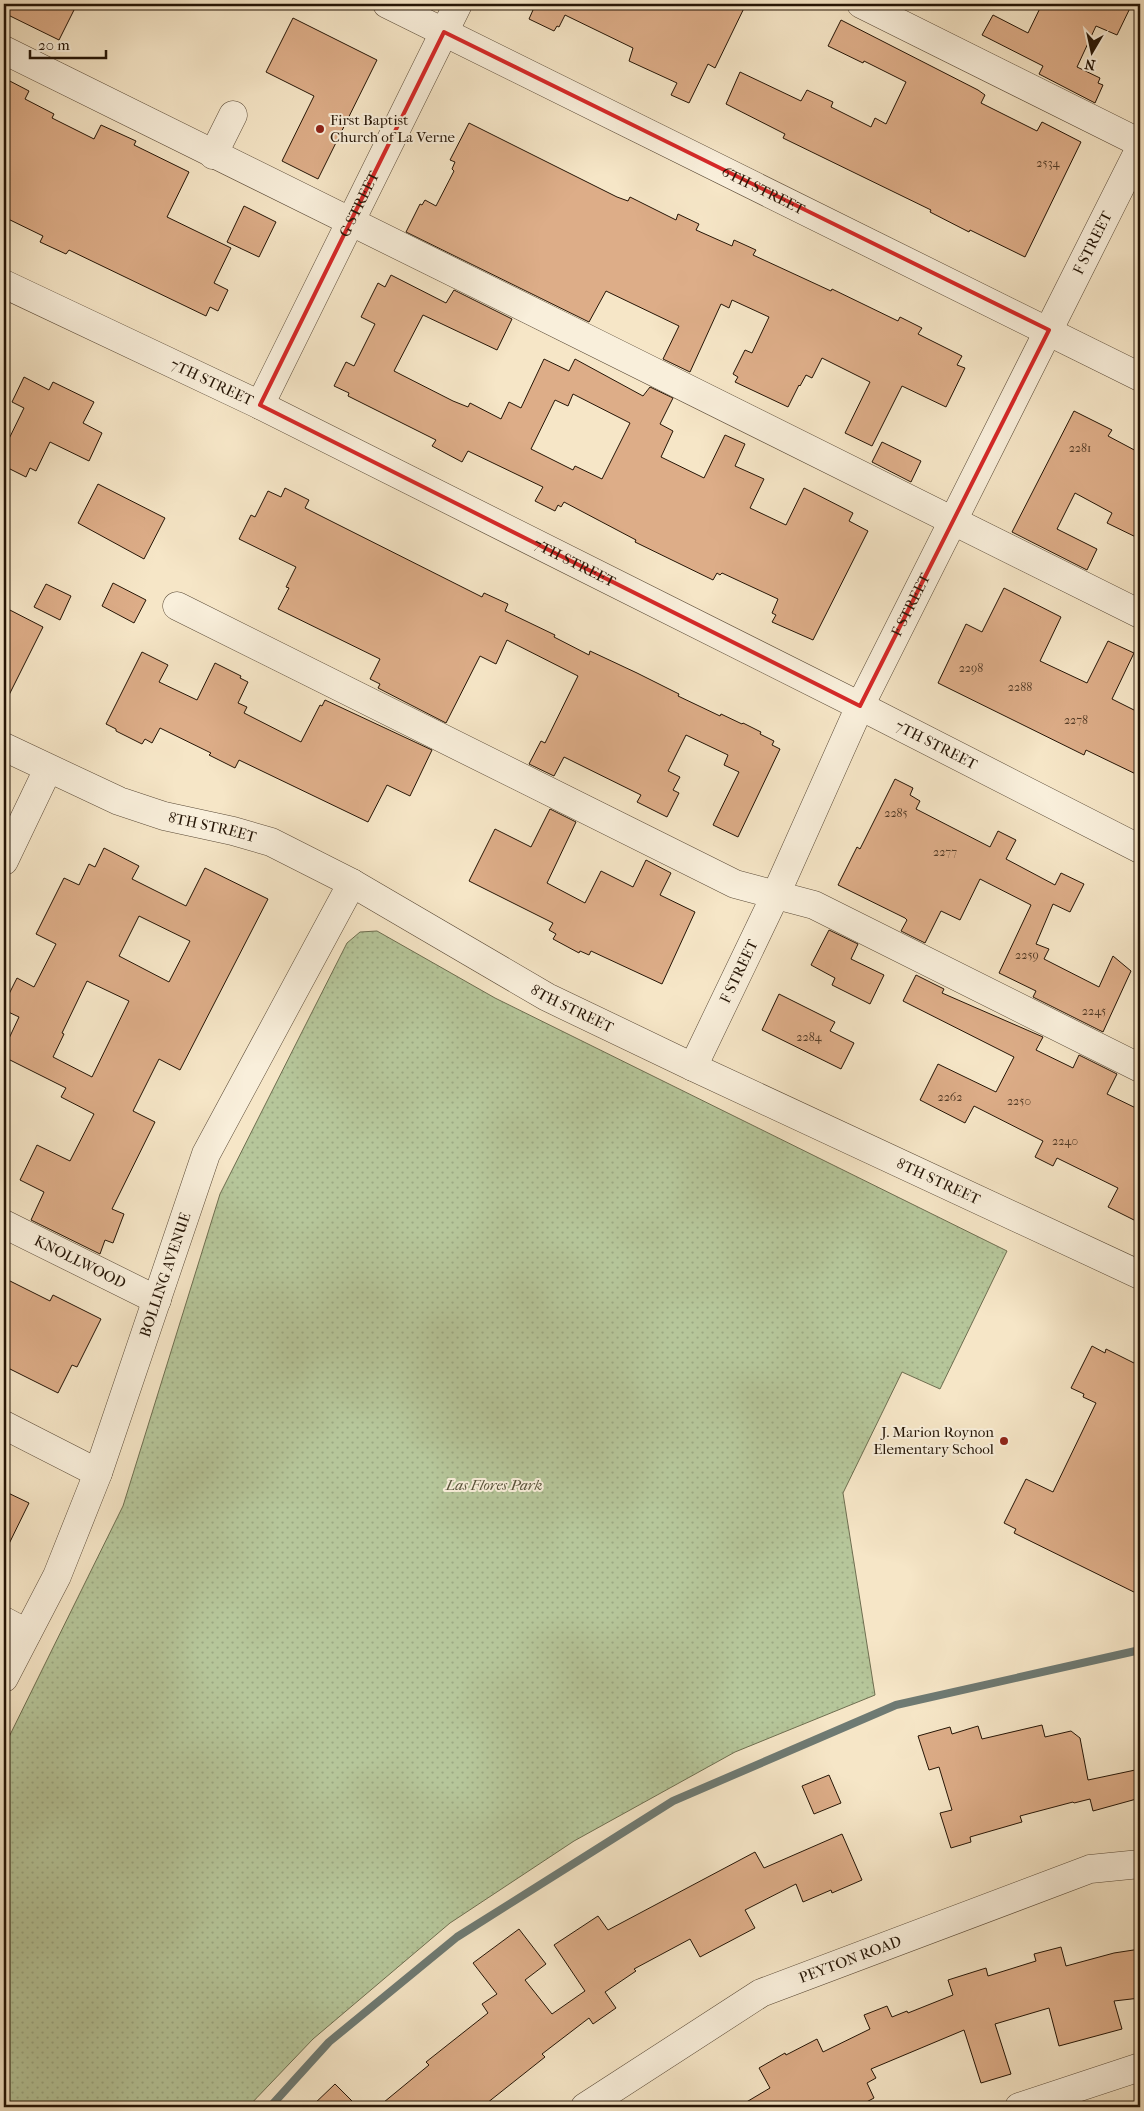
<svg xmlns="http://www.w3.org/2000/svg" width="1144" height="2111" font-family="'IM FELL French Canon',serif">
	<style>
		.grass { fill: url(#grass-dots); stroke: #6e6e50 }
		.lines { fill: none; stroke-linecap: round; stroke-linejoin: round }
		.stream { stroke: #6e7a73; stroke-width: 8 }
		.building { fill: #ddad88; stroke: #251506; fill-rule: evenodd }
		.minor-casing { stroke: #594936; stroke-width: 29 }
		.minor { stroke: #f9efdb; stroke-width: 28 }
		.marked { fill: none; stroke: #d62828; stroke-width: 4; stroke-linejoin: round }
		.poi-dot { fill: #8f2418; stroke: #f9efdb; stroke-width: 2 }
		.labels { text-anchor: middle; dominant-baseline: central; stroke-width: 4; stroke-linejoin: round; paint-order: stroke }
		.number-label { font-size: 12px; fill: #533b26 }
		.poi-label { font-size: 15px; fill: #251506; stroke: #f9efdb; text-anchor: start }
		.street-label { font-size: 15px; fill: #251506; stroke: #f9efdb }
		.park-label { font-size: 15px; font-style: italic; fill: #58533a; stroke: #f9efdb }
	</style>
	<defs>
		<pattern id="grass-dots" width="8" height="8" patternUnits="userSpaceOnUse" patternTransform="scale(1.25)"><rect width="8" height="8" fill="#b6c69a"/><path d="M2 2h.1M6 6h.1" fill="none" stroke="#9ca983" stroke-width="1.8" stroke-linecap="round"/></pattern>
	</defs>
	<rect width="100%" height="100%" fill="#f6e6c7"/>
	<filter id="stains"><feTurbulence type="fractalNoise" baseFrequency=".004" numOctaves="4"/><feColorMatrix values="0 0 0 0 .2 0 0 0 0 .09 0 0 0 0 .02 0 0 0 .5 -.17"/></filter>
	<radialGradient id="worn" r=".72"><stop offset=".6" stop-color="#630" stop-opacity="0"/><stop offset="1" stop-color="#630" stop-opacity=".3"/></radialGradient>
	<polygon class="grass" points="377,931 495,998 1007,1251 940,1389 902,1372 843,1493 875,1695 735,1752 574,1841 450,1923 313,2039 248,2107 4,2107 4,1747 123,1506 220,1194 347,943 360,932"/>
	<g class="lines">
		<polyline class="stream" points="270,2107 329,2042 457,1937 673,1801 896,1705 1140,1650"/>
	</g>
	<g class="building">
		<polygon points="4,4 77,4 59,40 4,13"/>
		<polygon points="523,4 746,4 715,68 708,64 689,103 671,95 677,83 629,61 633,48 565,15 559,27 557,26 554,31 529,19 533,10"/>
		<polygon points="1042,4 1132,4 1117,35 1096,26 1077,67 1100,78 1098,83 1103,85 1095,103 1039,74 1043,66 982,35 993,15 1028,33"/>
		<polygon points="293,18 377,60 318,179 282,161 314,96 266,72"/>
		<polygon points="841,20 978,90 985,95 981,103 1037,131 1042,122 1081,142 1025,257 970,230 969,232 930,212 931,210 783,138 785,134 726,104 740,72 801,101 807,90 833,102 831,107 871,127 875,118 886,124 906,82 864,61 863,63 828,46"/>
		<polygon points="4,78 29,91 25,99 54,114 52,118 94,139 101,125 136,141 134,145 189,172 167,217 231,248 214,283 228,290 218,311 210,307 206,316 69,250 66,254 40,242 43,236 4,217"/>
		<polygon points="469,123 617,197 628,201 630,197 676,220 678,214 699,224 696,230 732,246 734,240 756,250 753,255 831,291 832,289 898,321 900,317 922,328 918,334 962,356 957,365 965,368 946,407 902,386 872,446 845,433 870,382 822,358 812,378 806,375 800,386 799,385 788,407 735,382 738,377 733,374 745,350 752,353 769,317 732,300 729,308 721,304 690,372 663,359 679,326 606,291 589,322 406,232 420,204 422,205 425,200 436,206 454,171 452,169 455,162 450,160"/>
		<polygon points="244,206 276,222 259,257 227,242"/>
		<path d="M 391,275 L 446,303 L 454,290 L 512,319 L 497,350 L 423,315 L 394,371 L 453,401 L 468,407 L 470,403 L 501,419 L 509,402 L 521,408 L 544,359 L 569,371 L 575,359 L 643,396 L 650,387 L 673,398 L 660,424 L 673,431 L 661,457 L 704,478 L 725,435 L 745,444 L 735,466 L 764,479 L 750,508 L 786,525 L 804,488 L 853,513 L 849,521 L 868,531 L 813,640 L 772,622 L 776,615 L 772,613 L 778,599 L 722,573 L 720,575 L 717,573 L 713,580 L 635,542 L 636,540 L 564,502 L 561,507 L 558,505 L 555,511 L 535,501 L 543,487 L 468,451 L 462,462 L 432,446 L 436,440 L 348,396 L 349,393 L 334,386 L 346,362 L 354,366 L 375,324 L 361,317 L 378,283 L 385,287 ZM 573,394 L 630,423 L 602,479 L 575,466 L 573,470 L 531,449 L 555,400 L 568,406 Z"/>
		<polygon points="24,377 49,390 53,382 94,402 83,423 102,433 89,461 50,442 36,471 30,468 26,477 4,466 4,449 24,408 12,402"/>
		<polygon points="1074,411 1112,430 1108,436 1140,453 1140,539 1107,523 1112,513 1075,493 1057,529 1097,549 1087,570 1012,532"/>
		<polygon points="882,442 921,461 911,482 872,462"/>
		<polygon points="98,484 165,518 144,559 78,523"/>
		<polygon points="285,488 309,500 305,508 482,597 484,593 508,604 505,611 555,635 554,637 589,655 590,651 637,673 679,694 678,696 720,716 721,714 742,724 743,723 761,732 760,734 774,741 772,745 780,749 738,837 713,825 739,772 724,765 728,755 686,735 668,771 680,777 673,790 679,793 667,817 637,802 641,795 564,757 554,776 529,764 541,741 545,743 578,676 507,640 496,664 480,656 446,723 378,688 380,684 370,679 380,659 278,609 289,588 286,587 296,567 239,539 251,515 255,517 268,491 281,497"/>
		<polygon points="113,583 146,600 134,623 102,606"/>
		<polygon points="46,584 71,596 60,620 34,607"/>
		<polygon points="1004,588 1061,617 1040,661 1087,683 1108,641 1134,653 1112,699 1140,713 1140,776 1086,750 1084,755 938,683 966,624 982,632"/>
		<polygon points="4,607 43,627 4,705"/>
		<polygon points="142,652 168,665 159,682 197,700 215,663 241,676 240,678 248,682 238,703 247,707 244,713 301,742 320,705 322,706 325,700 432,750 410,796 387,785 368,822 239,760 235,768 209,755 211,753 160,728 152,743 145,739 142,744 116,731 116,729 106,724"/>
		<polygon points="895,779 913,788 910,795 920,801 916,809 990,847 998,831 1016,840 1006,859 1055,885 1061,873 1084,884 1070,912 1053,904 1036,944 1049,949 1044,959 1099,987 1113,956 1131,971 1103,1032 1033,997 1036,991 999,973 1031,905 980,879 960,920 941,911 925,943 901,931 907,920 905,918 838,885 857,847 860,849"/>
		<polygon points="550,809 576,822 547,883 585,903 601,871 633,887 646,860 671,873 660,895 695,912 662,984 591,951 589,955 580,951 579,953 553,939 556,934 549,930 553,923 469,881 495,829 531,847"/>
		<path d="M 104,848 L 139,866 L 132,879 L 186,906 L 205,868 L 268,899 L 180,1070 L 159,1059 L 133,1111 L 155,1122 L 112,1209 L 124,1214 L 113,1243 L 105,1240 L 100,1254 L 31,1220 L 44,1192 L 20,1180 L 37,1145 L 70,1161 L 94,1114 L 61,1097 L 66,1088 L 4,1057 L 4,1049 L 19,1017 L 4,1010 L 4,1004 L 17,978 L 34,987 L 56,944 L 36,934 L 64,878 L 79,885 L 89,864 L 95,867 ZM 139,916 L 190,941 L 169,982 L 119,956 ZM 87,981 L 129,1001 L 92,1077 L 53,1057 L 64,1034 L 62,1033 Z"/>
		<polygon points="829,930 858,944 851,959 884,975 870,1004 832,985 835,978 811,965"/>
		<polygon points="916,975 944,989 942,993 1043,1037 1036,1050 1073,1068 1079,1055 1117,1074 1107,1094 1140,1110 1140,1223 1108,1207 1118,1188 1057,1158 1053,1166 1035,1157 1043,1141 974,1106 965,1123 920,1100 938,1064 996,1092 1014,1057 903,1001"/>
		<polygon points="779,994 835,1022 830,1031 854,1043 841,1069 762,1030"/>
		<polygon points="4,1278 50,1301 53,1295 101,1319 77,1367 72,1365 58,1393 4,1366"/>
		<polygon points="1092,1346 1105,1353 1106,1349 1140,1366 1140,1595 1014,1533 1016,1529 1004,1523 1026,1479 1053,1492 1096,1403 1083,1397 1084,1394 1071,1388"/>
		<polygon points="4,1491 29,1503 4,1554"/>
		<polygon points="1042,1725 1045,1737 1071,1731 1080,1738 1088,1780 1140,1769 1140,1798 1093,1811 1090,1799 1074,1803 1073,1802 1020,1816 1022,1822 970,1837 971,1842 951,1848 940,1813 952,1810 939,1767 929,1770 918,1736 950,1727 952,1734 978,1726 982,1739"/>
		<polygon points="829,1775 841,1803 814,1814 802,1786"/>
		<polygon points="842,1834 862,1880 832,1893 831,1890 803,1902 796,1884 745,1910 755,1928 700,1957 690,1939 634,1969 636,1971 605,1992 616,2008 593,2024 589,2018 542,2054 545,2057 482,2107 378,2107 429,2065 426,2062 488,2013 482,2004 497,1994 473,1963 519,1929 546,1964 525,1980 552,2014 585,1991 554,1945 598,1916 608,1930 755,1852 764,1868"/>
		<polygon points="1061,1947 1066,1966 1114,1953 1140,1949 1140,1998 1114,2001 1122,2029 1059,2046 1049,2008 995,2024 1011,2074 981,2083 964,2030 871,2069 876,2078 867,2083 874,2098 857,2107 738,2107 770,2088 759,2068 785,2053 786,2055 817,2039 823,2052 870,2029 864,2015 887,2006 892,2017 907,2011 908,2013 953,1995 948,1980 986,1968 988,1976 1036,1961 1034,1954"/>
		<polygon points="335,2084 358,2107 311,2107"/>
	</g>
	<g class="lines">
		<g class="minor-casing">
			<g id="minor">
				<path id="s1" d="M 387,4 L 1140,377"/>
				<polyline points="861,4 1140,143"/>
				<path d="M 4,50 C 382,239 763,423 1140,614"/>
				<polyline points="213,155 233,115"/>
				<path id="s2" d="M 4,284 L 260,405 L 860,706 L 1140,849"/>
				<path id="s3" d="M 260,405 L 458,4"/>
				<polyline points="177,606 735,884 814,905 1140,1068"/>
				<path id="s4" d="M 4,747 L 119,801 L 164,816 L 233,831 L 271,842 L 352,883 L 547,997 L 693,1067 L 1140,1275"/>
				<polyline points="4,861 48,769"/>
				<path id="s5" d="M 693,1067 L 776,894 L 860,706 L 1140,148"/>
				<path id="s6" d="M 4,1224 L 157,1300"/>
				<polyline points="4,1425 98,1473"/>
				<polyline points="4,1621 27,1633"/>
				<path id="s7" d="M 4,1678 L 57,1576 L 98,1473 L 206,1154 L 352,883"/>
				<path id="s8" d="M 585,2107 L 761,1993 L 1090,1869 L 1140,1864"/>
				<polyline points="1019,2107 1140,2067"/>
			</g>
		</g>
		<use href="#minor" class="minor"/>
	</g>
	<path class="marked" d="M 444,32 L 1049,330 L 860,706 L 260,405 Z"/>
	<g class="poi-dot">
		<circle cx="320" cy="129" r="5"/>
		<circle cx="1004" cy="1441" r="5"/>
	</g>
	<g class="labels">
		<g class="number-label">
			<text x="1048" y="163">2534</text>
			<text x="1080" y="448">2281</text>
			<text x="971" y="668">2298</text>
			<text x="1020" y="687">2288</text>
			<text x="1076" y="720">2278</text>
			<text x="896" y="813">2285</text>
			<text x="945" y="852">2277</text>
			<text x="1027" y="955">2259</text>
			<text x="1094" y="1011">2245</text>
			<text x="809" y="1037">2284</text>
			<text x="950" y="1097">2262</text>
			<text x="1019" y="1101">2250</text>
			<text x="1065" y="1141">2240</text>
		</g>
		<g class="poi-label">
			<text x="330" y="120">First Baptist<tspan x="330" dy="17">Church of La Verne</tspan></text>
			<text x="994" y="1432" text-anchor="end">J. Marion Roynon<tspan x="994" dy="17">Elementary School</tspan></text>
		</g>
		<g class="street-label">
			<text stroke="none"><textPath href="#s1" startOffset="420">6TH STREET</textPath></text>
			<text stroke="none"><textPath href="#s3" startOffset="224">G STREET</textPath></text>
			<text stroke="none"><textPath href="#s5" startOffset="916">F STREET</textPath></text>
			<text stroke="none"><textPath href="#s2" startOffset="230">7TH STREET</textPath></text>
			<text stroke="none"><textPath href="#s2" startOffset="635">7TH STREET</textPath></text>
			<text stroke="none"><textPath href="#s5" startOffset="511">F STREET</textPath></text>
			<text stroke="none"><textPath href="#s2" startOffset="1040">7TH STREET</textPath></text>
			<text stroke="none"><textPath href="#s4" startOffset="224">8TH STREET</textPath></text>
			<text stroke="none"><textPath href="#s5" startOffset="106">F STREET</textPath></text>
			<text stroke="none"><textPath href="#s4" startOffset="629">8TH STREET</textPath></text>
			<text stroke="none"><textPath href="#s4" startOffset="1034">8TH STREET</textPath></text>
			<text stroke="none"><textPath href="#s6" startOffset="85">KNOLLWOOD</textPath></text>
			<text stroke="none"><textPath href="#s7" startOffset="435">BOLLING AVENUE</textPath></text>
			<text stroke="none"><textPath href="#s8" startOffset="305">PEYTON ROAD</textPath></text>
		</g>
		<g class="park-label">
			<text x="494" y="1485">Las Flores Park</text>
		</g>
	</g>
	<rect width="1144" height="2111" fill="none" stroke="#f6e6c7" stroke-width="20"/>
	<rect x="5" y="5" width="1134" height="2101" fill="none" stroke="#251506" stroke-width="2.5"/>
	<rect x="10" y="10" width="1124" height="2091" fill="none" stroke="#251506"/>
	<g transform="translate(1092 52) rotate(189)" stroke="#f9efdb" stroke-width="4" paint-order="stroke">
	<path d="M0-4L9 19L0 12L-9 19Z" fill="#251506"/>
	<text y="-8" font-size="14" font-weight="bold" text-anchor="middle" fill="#251506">N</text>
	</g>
	<path d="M30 50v8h76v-8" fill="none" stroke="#251506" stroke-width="2.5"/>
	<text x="38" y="50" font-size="15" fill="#251506" stroke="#f9efdb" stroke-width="4" paint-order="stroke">20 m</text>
	<rect width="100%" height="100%" filter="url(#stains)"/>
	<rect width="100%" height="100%" fill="url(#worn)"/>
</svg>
